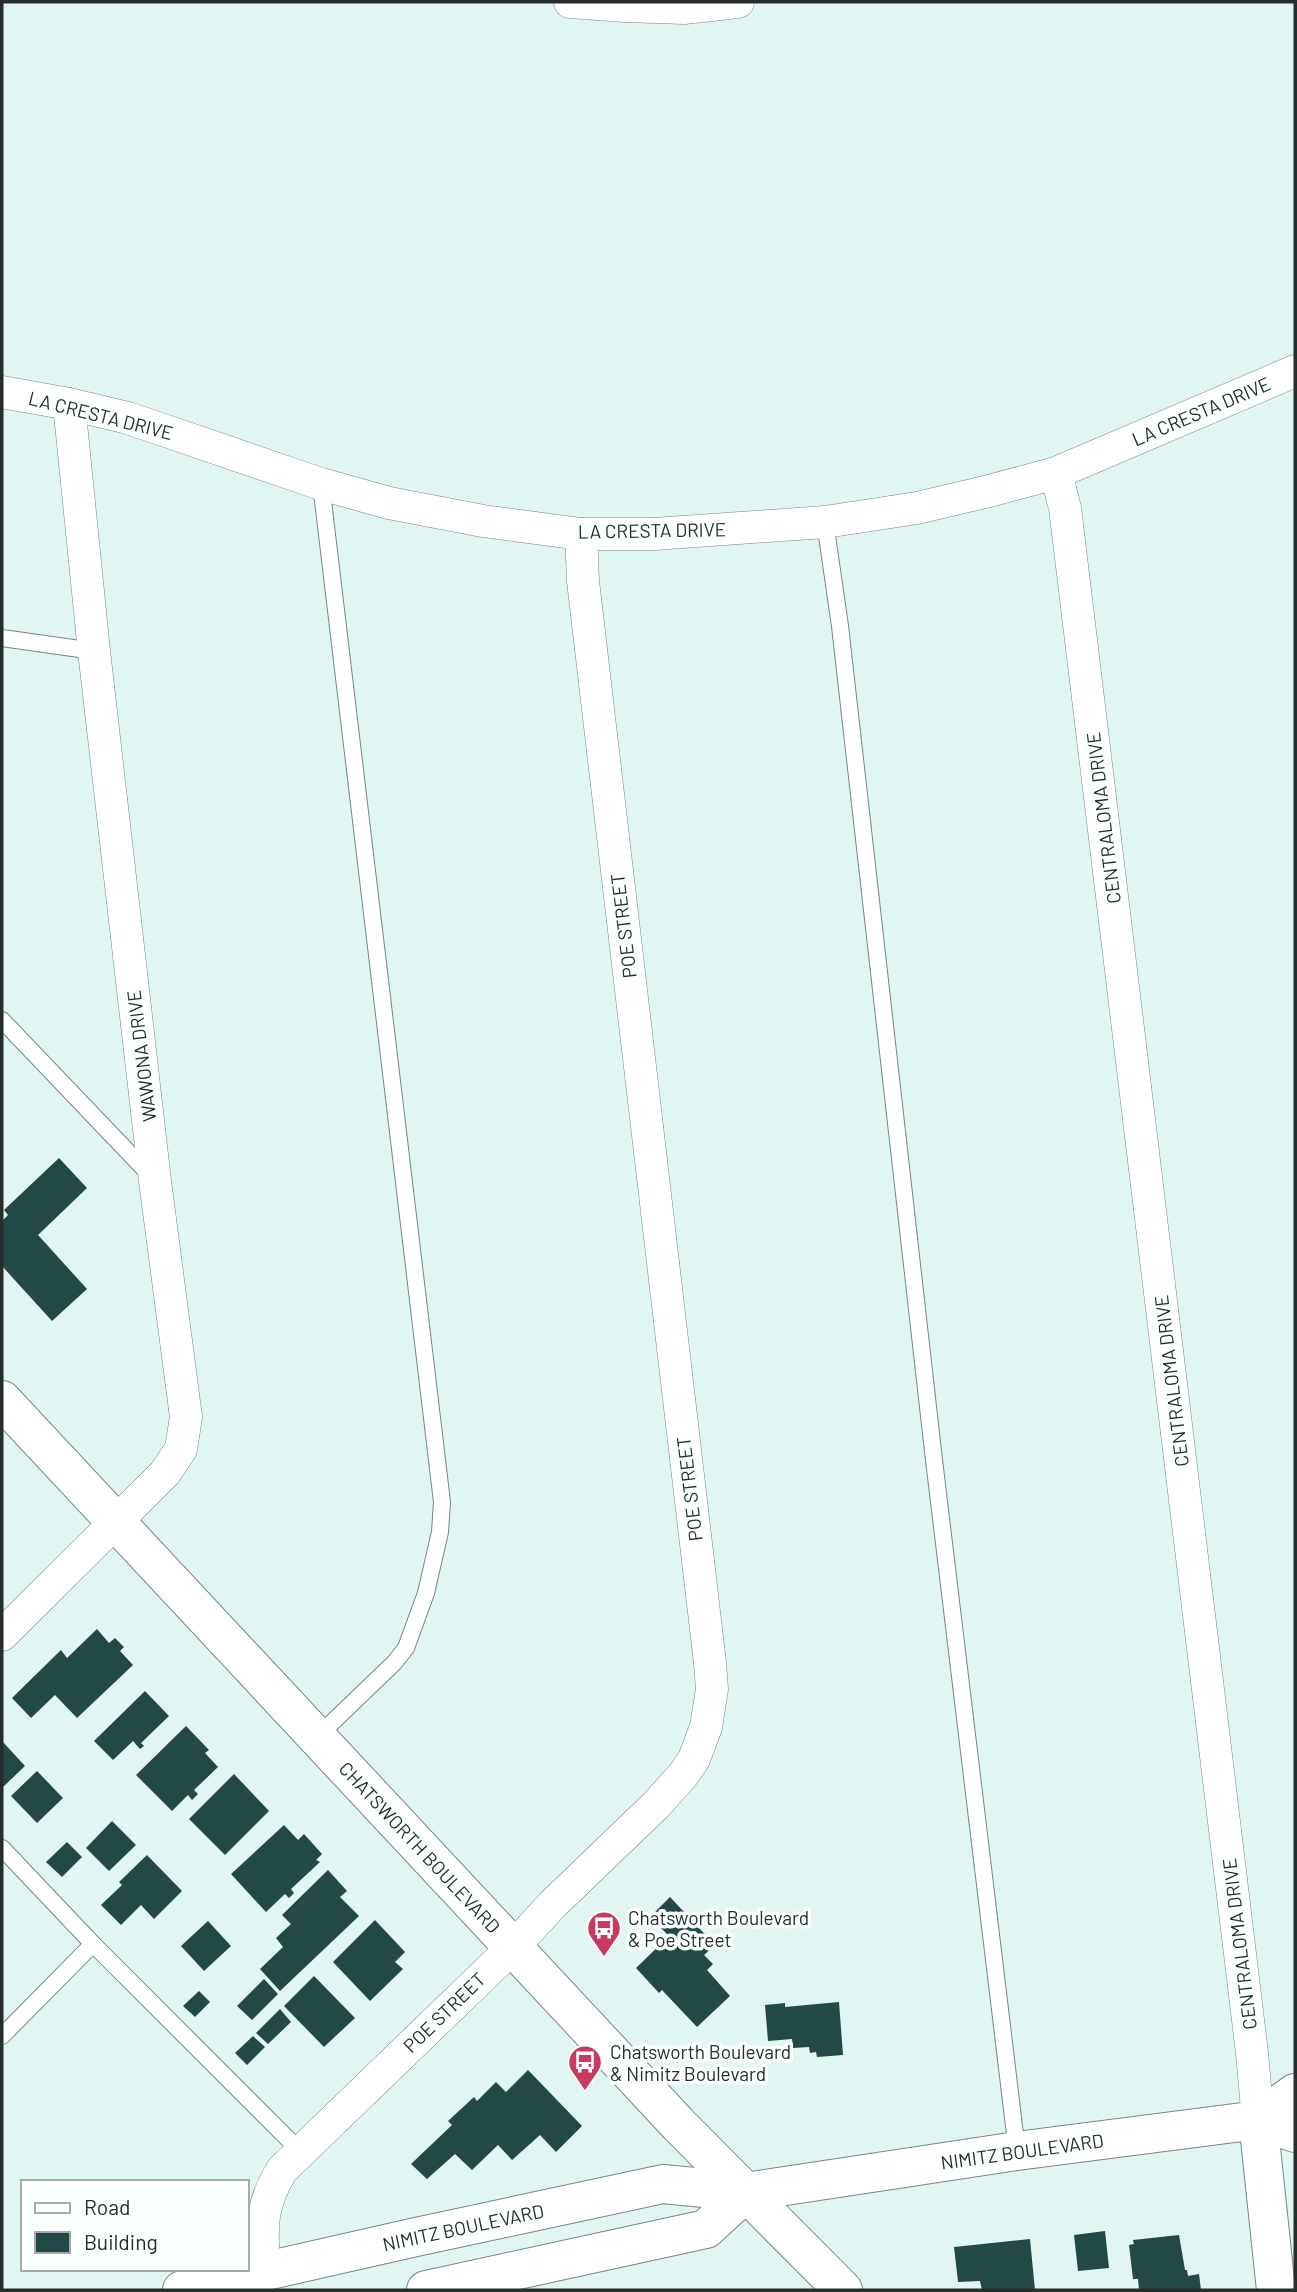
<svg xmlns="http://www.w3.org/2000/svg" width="1297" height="2292" font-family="Barlow,sans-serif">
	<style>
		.building { fill: #224946 }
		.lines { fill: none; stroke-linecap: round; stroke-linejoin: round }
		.lane-casing { stroke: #758785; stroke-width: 18 }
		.street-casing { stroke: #758785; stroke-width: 33 }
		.secondary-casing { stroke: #758785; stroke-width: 40 }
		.primary-casing { stroke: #758785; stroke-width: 40 }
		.lane { stroke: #fff; stroke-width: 16 }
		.street { stroke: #fff; stroke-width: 32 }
		.secondary { stroke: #fff; stroke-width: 38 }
		.primary { stroke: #fff; stroke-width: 38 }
		.labels { text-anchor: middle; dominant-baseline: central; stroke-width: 7; stroke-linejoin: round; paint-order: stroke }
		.street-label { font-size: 19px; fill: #262d2d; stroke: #fbfffe }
		.poi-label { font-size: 19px; fill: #262d2d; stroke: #fbfffe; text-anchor: start }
	</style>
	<rect width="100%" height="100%" fill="#e1f5f3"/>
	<g class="building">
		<polygon points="59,1158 87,1188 38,1235 87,1289 52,1321 2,1266 2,1221 8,1215 4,1210"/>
		<polygon points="97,1629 109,1643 115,1638 124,1647 120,1651 133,1665 77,1718 55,1695 31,1718 12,1698 61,1650 67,1658"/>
		<polygon points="145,1691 169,1716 141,1743 144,1746 140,1749 133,1741 113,1760 94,1741"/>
		<polygon points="186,1726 209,1750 205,1753 218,1767 194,1790 198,1794 192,1800 188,1795 172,1811 136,1775"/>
		<polygon points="2,1741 25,1766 2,1788"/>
		<polygon points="37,1771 63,1798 37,1823 11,1796"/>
		<polygon points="234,1774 269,1811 225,1855 189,1819"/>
		<polygon points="112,1821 136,1845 109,1871 86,1848"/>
		<polygon points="284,1825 298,1840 304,1834 322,1854 316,1860 320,1862 291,1889 294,1893 289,1898 285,1894 266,1912 231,1874"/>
		<polygon points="67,1842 82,1857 62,1877 46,1862"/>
		<polygon points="147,1855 182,1891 154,1919 141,1905 121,1925 101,1905 122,1885 119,1882"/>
		<polygon points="328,1870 347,1891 340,1897 359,1916 280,1991 260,1969 283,1947 276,1938 291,1924 282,1915"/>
		<polygon points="670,1897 715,1945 704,1955 713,1964 707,1970 730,1996 697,2027 662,1990 659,1993 636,1968 669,1936 650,1917"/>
		<polygon points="375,1920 405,1952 395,1962 403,1969 370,2001 333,1962"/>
		<polygon points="208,1921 231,1946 204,1971 181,1946"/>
		<polygon points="314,1976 355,2018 324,2047 284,2006"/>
		<polygon points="264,1979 278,1994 252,2020 237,2006"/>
		<polygon points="199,1991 210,2002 195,2017 183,2006"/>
		<polygon points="839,2002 843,2055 817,2057 816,2052 810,2053 809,2047 793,2048 792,2039 768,2041 765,2005 785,2003 785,2007"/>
		<polygon points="280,2009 291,2022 268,2044 256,2033"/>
		<polygon points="253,2036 265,2047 247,2065 235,2053"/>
		<polygon points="528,2070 582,2126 556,2152 540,2135 512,2160 498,2145 472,2170 455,2154 427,2179 411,2164 452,2125 448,2121 474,2097 477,2101 496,2082 506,2092"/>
		<polygon points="1105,2231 1109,2268 1078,2271 1074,2235"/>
		<polygon points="1179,2235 1185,2270 1187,2270 1188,2276 1199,2274 1201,2290 1139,2290 1138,2279 1133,2279 1129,2245 1134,2244 1133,2240"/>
		<polygon points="1030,2239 1035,2290 982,2290 980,2281 958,2282 954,2247"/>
	</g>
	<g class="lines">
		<g class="lane-casing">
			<g id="lane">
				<polyline points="825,522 840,626 934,1460 1017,2151"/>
				<polyline points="2,638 94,651"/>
				<polyline points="2,1020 151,1176"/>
				<polyline points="317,1737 394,1663 406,1648 426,1593 440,1532 442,1502 321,484"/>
				<polyline points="2,1848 93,1944 300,2151"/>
				<polyline points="2,2036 93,1944"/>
			</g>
		</g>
		<g class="street-casing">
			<g id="street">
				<polyline points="570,2 625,6 684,8 738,2"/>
				<polyline points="2,392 69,404 128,418 321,484 389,503 483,521 581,534 654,534 825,522 917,508 989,491 1056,473 1295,371"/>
				<polyline points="1056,473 1065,508 1252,2053 1258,2120"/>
				<polyline points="2,1635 165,1473 181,1449 186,1417 155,1181 94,651 69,404"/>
				<path d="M 264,2271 C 262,2230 259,2207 282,2170 L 513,1947 L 554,1903 L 656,1805 L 683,1775 L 694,1759 L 706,1727 L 712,1689 L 710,1663 L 583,581 L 581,534"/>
			</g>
		</g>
		<g class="secondary-casing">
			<g id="secondary">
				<polyline points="2,1400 679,2125 843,2290"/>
				<polyline points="1258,2120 1276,2290"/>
			</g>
		</g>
		<g class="primary-casing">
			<g id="primary">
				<polyline points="1258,2120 1295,2093"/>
				<polyline points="182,2290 416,2237 663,2184 746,2192 1017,2151 1258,2120 1295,2133"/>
				<polyline points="426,2290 706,2229 746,2192"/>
			</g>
		</g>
		<use href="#lane" class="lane"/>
		<use href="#street" class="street"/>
		<use href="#secondary" class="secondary"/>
		<use href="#primary" class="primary"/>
	</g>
	<defs>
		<g id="bus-pin" transform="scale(1.75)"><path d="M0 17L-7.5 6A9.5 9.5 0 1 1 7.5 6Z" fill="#c83a60" stroke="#fbfffe"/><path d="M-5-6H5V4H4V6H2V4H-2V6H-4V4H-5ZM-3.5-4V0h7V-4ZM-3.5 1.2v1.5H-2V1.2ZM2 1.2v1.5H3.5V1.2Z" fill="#fff"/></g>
	</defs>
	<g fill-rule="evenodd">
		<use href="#bus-pin" x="604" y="1928"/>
		<use href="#bus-pin" x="585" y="2062"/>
	</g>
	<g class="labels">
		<g class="street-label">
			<text transform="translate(1201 411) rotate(-23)">LA CRESTA DRIVE</text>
			<text transform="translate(101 415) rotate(14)">LA CRESTA DRIVE</text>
			<text transform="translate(652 530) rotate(-1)">LA CRESTA DRIVE</text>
			<text transform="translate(1103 818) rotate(-97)">CENTRALOMA DRIVE</text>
			<text transform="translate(623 926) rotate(-97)">POE STREET</text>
			<text transform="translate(141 1056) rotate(-97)">WAWONA DRIVE</text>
			<text transform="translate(1171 1381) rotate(-97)">CENTRALOMA DRIVE</text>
			<text transform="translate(689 1489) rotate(-97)">POE STREET</text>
			<text transform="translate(420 1847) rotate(47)">CHATSWORTH BOULEVARD</text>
			<text transform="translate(1239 1944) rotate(-97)">CENTRALOMA DRIVE</text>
			<text transform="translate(444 2012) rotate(-44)">POE STREET</text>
			<text transform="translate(1022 2151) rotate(-8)">NIMITZ BOULEVARD</text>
			<text transform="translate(463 2227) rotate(-12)">NIMITZ BOULEVARD</text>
		</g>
		<g class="poi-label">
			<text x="628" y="1917">Chatsworth Boulevard<tspan x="628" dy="22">&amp; Poe Street</tspan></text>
			<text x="610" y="2051">Chatsworth Boulevard<tspan x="610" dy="22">&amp; Nimitz Boulevard</tspan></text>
		</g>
	</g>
	<rect width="1297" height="2292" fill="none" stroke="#262d2d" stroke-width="7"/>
	<rect x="21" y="2180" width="228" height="91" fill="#fbfffe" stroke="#a6abaa" stroke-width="2"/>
	<rect x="35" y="2203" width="35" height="10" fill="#ffffff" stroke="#a6abaa" stroke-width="2"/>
	<text x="84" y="2215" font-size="21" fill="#262d2d">Road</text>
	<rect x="35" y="2232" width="35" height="21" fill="#224946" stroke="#a6abaa" stroke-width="2"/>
	<text x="84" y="2250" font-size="21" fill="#262d2d">Building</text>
</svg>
